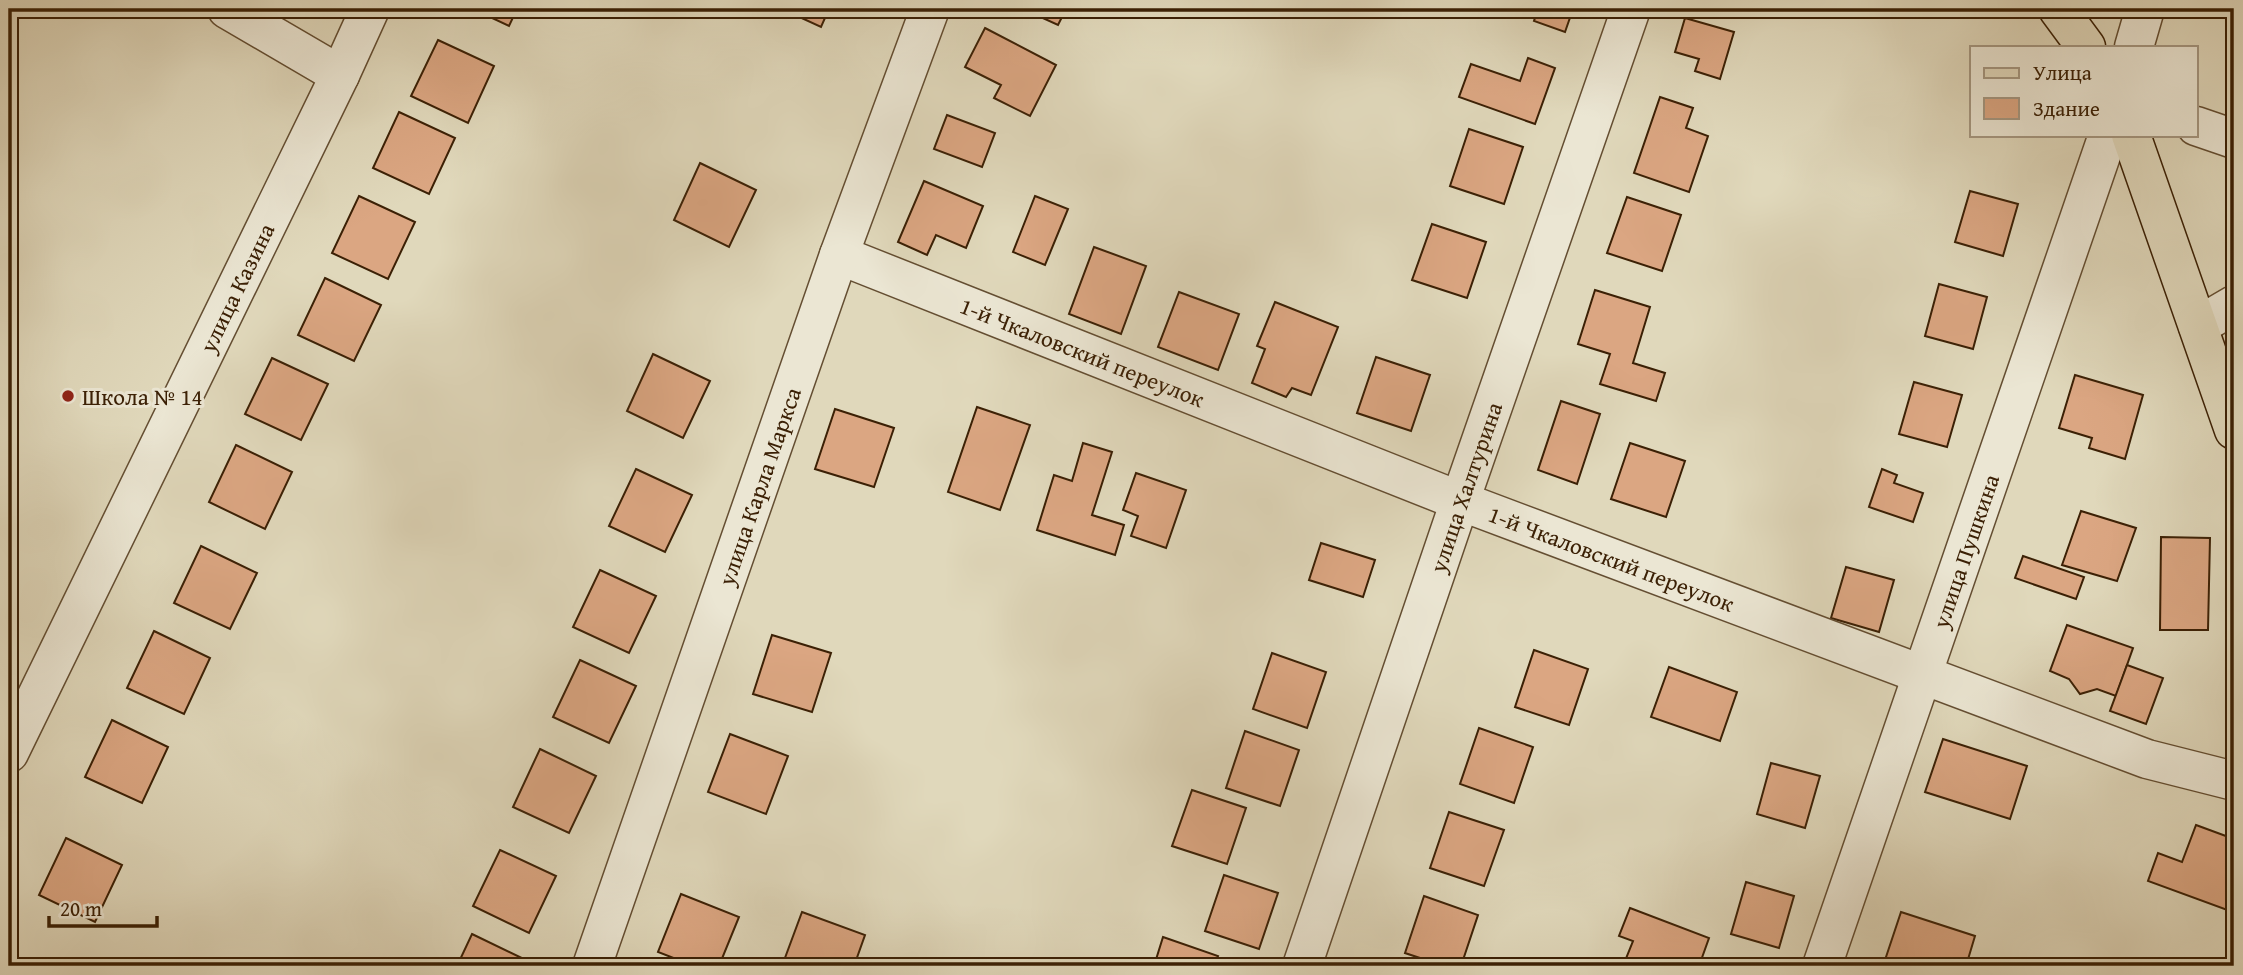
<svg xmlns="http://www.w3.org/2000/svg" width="2243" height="975" font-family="'Gentium Book Plus',serif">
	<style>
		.building { fill: #dba682; stroke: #3b2005; stroke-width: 2 }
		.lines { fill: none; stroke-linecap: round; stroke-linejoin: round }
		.minor-casing { stroke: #644e32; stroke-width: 41 }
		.major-casing { stroke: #3b2005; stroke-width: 41 }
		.minor { stroke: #ebe6d3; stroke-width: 38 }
		.major { stroke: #e0d8bb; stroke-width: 38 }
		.poi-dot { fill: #8f2418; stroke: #ebe6d3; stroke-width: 2.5 }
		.labels { text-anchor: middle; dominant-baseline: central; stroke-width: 6; stroke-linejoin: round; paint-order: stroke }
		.street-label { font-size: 23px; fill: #3b2005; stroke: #ebe6d3 }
		.poi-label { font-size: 23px; fill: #3b2005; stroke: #ebe6d3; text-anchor: start }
	</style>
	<rect width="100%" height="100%" fill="#e0d8bb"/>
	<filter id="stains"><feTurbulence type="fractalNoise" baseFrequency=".00286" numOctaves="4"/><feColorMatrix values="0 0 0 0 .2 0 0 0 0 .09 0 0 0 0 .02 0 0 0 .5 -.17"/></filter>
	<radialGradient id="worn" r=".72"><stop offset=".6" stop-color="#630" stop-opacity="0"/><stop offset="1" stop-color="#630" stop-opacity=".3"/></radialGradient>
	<g class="building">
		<polygon points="473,9 517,9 509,26"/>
		<polygon points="782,9 829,9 821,27"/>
		<polygon points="1023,9 1066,9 1058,25"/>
		<polygon points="1538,9 1573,9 1565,32 1534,21"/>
		<polygon points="1685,18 1734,32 1720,79 1695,71 1699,59 1675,52"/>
		<polygon points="985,28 1056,65 1030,116 994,98 1001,85 965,67"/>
		<polygon points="438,40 494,66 468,123 411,96"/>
		<polygon points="1528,58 1555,68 1535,124 1459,97 1471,64 1520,81"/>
		<polygon points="1660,97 1693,108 1686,128 1708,136 1689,192 1634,173"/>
		<polygon points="399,112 455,138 429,194 373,168"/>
		<polygon points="947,115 995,133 982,167 934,149"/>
		<polygon points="1469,129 1523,147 1504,204 1450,186"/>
		<polygon points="700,163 756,190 729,247 674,220"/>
		<polygon points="924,181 983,206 966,248 936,235 927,255 898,242"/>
		<polygon points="1970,191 2018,204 2003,256 1955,242"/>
		<polygon points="359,196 415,222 388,279 332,253"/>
		<polygon points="1035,196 1068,209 1045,265 1013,252"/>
		<polygon points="1627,197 1681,215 1662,271 1607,253"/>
		<polygon points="1432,224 1486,242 1467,298 1412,280"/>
		<polygon points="1094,247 1146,266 1121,334 1069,314"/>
		<polygon points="325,278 381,305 354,361 298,335"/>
		<polygon points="1939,284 1987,297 1973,349 1925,336"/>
		<polygon points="1595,290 1650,307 1633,363 1665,373 1656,401 1600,384 1610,354 1578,344"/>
		<polygon points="1179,292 1239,314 1218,370 1158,347"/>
		<polygon points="1275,302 1338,327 1311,395 1292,388 1286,397 1252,383 1265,349 1257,346"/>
		<polygon points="653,354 710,381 683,438 627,411"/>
		<polygon points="1376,357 1430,375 1411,431 1357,413"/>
		<polygon points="272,358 328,384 301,440 245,414"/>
		<polygon points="2075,375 2143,395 2125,459 2089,448 2092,438 2059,428"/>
		<polygon points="1914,382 1962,395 1947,447 1899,434"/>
		<polygon points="1561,401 1600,414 1577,484 1538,470"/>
		<polygon points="977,407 1030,425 1000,510 948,492"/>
		<polygon points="835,409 894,428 874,487 815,469"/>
		<polygon points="1083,443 1112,452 1092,515 1124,525 1115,555 1037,530 1054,475 1072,481"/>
		<polygon points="1630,443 1685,461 1666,517 1611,499"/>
		<polygon points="236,445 292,472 265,529 209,502"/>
		<polygon points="636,469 692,495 665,552 609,526"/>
		<polygon points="1882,469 1897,475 1894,483 1923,493 1913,522 1869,507"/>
		<polygon points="1136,473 1186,490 1166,548 1131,536 1138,516 1123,510"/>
		<polygon points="2081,511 2136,528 2117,581 2062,565"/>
		<polygon points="2161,537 2210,538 2208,630 2160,630"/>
		<polygon points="1321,543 1375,560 1363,597 1309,580"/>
		<polygon points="201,546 257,573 230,629 174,603"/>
		<polygon points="2023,556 2084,577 2076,599 2015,578"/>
		<polygon points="1846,567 1894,580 1879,632 1831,618"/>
		<polygon points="600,570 656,596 629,653 573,627"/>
		<polygon points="2067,625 2133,648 2116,696 2097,689 2080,694 2069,679 2050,671"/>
		<polygon points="154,631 210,658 184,714 127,688"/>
		<polygon points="772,635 831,653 812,712 753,694"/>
		<polygon points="1534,650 1588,669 1569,725 1515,707"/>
		<polygon points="1272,653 1326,672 1307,728 1253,709"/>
		<polygon points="580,660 636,686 609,743 553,717"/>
		<polygon points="2127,665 2163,678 2146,724 2110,711"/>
		<polygon points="1669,667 1737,692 1720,741 1651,717"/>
		<polygon points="112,720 168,747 142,803 85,777"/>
		<polygon points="1479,728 1533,747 1514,803 1460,784"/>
		<polygon points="1245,731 1299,750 1280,806 1226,788"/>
		<polygon points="730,734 788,756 766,814 708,792"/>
		<polygon points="1943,739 2027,766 2010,819 1925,792"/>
		<polygon points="540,749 596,776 569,833 513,807"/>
		<polygon points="1771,763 1820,776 1805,828 1757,814"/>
		<polygon points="1192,790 1246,808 1227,864 1172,846"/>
		<polygon points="1449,812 1504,830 1484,886 1430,868"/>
		<polygon points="2196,825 2234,839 2234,900 2230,911 2148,881 2158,853 2182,862"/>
		<polygon points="66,838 122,865 95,922 39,895"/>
		<polygon points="500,850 556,876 529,933 473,906"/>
		<polygon points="1224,875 1278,893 1259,949 1205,931"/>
		<polygon points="1746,882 1794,896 1779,948 1731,934"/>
		<polygon points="681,894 739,917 719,966 694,966 658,952"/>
		<polygon points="1424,896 1478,915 1461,966 1444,966 1405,953"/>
		<polygon points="1630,908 1709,938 1699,966 1623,966 1633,941 1619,936"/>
		<polygon points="802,912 865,935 854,966 782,966"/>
		<polygon points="1901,912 1975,936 1966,966 1905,966 1885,960"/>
		<polygon points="472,934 528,961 525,966 457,966"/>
		<polygon points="1163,937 1218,956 1214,966 1154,966"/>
	</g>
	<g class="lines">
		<g class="minor-casing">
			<g id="minor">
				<polyline points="227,9 340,75"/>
				<polyline points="2134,47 2145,9"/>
				<polyline points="2196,126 2234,139"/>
				<path id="s1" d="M 839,255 L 1460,501 L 2147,759 L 2234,781"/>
				<polyline points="2198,326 2234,305"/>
				<path id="s2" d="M 9,753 L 340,75 L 370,9"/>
				<path id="s3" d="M 592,966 L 839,255 L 930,9"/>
				<path id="s4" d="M 1302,966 L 1460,501 L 1631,9"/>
				<path id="s5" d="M 1822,966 L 2108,135"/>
			</g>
		</g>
		<g class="major-casing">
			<g id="major">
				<polyline points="2058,9 2086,47"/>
				<polyline points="2131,135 2234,430"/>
			</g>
		</g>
		<use href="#minor" class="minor"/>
		<use href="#major" class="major"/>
	</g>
	<circle class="poi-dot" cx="68" cy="396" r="7"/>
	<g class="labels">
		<g class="street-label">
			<text stroke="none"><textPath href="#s2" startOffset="518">улица Казина</textPath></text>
			<text stroke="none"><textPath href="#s1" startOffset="262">1-й Чкаловский переулок</textPath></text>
			<text stroke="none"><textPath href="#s3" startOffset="508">улица Карла Маркса</textPath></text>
			<text stroke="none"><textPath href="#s4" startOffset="506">улица Халтурина</textPath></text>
			<text stroke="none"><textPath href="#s5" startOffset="439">улица Пушкина</textPath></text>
			<text stroke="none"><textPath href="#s1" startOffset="830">1-й Чкаловский переулок</textPath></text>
		</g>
		<g class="poi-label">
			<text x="82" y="396">Школа № 14</text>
		</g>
	</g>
	<rect width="2243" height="975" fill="none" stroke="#e0d8bb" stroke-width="35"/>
	<rect x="10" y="10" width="2222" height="954" fill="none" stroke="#3b2005" stroke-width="3.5"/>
	<rect x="18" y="18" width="2208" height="940" fill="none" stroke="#3b2005" stroke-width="2"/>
	<rect x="1970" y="46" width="228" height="91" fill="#ebe6d3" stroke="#a59781" stroke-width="2"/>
	<rect x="1984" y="68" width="35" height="10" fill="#e0d8bb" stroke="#a59781" stroke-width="2"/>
	<text x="2033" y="80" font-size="21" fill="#3b2005">Улица</text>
	<rect x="1984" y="98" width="35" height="21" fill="#dba682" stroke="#a59781" stroke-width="2"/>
	<text x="2033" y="116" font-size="21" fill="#3b2005">Здание</text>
	<path d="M49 916v10h108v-10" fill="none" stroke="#3b2005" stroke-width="3.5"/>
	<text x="60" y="916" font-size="21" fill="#3b2005" stroke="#ebe6d3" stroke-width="5" paint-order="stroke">20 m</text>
	<rect width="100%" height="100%" filter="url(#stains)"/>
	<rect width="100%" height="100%" fill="url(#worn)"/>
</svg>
